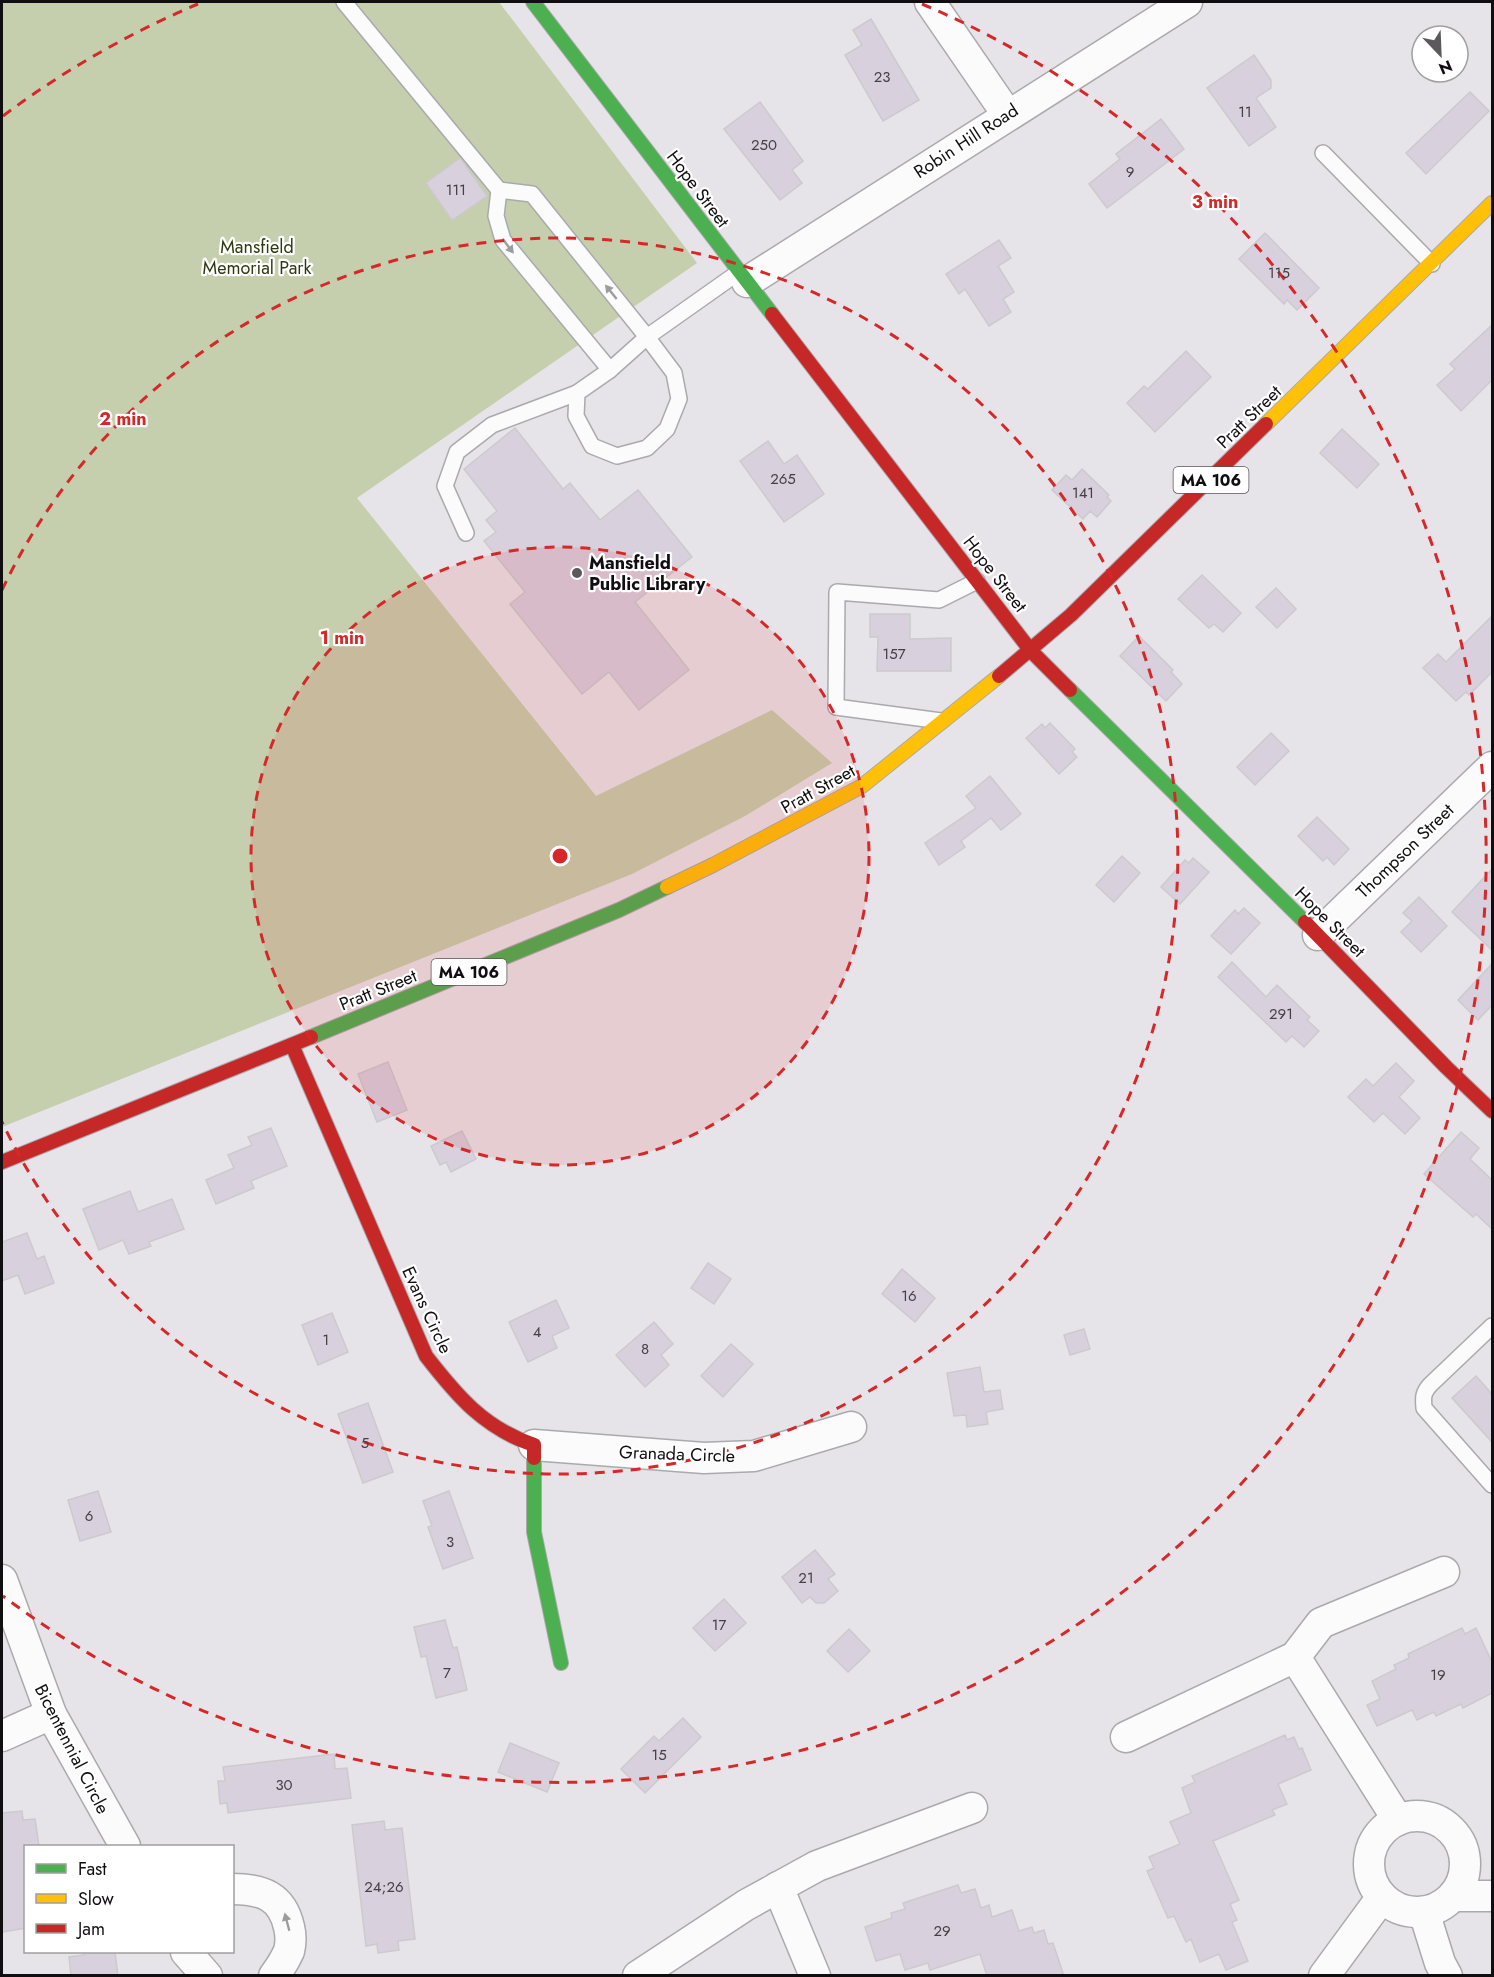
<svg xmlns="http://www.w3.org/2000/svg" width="1494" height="1977" font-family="Jost,sans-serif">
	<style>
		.green { fill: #c5cfae }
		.building { fill: #d9d0de; stroke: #cccacd; stroke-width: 1.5 }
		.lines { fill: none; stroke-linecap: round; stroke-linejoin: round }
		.lane-casing { stroke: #aaa9ac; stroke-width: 18 }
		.street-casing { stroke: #aaa9ac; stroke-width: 33 }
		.fast-casing { stroke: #aaa9ac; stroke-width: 16 }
		.slow-casing { stroke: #aaa9ac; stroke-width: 16 }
		.jam-casing { stroke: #aaa9ac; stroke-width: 16 }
		.lane { stroke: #fbfbfc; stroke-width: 15 }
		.street { stroke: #fbfbfc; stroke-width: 30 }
		.fast { stroke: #4caf50; stroke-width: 14 }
		.slow { stroke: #ffc107; stroke-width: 14 }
		.jam { stroke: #c62828; stroke-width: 14 }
		.oneway { fill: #9d9c9e }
		.ring { fill: none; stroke: #d62828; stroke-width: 3; stroke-dasharray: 10 8 }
		.poi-dot { fill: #5b595c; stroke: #fff; stroke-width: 2 }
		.labels { text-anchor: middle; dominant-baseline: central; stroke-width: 4.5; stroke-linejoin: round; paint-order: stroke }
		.number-label { font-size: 15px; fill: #444046 }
		.shield { fill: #fff; stroke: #585658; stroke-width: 1.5 }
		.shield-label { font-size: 16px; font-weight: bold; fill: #100e10 }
		.street-label { font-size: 18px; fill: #100e10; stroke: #fff }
		.park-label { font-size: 18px; fill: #2f3911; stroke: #fff }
		.poi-label { font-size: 18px; font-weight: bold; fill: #100e10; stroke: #fff; text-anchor: start }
		.centre { fill: #d62828; stroke: #fff; stroke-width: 3 }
		.ring-label { font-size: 18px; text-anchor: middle; font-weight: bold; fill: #d62828; stroke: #fff; stroke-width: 4.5; stroke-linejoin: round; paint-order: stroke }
	</style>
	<rect width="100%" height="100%" fill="#e7e4e9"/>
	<polygon class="green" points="2,2 499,2 697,263 357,498 596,796 772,710 832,763 745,816 632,874 2,1127"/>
	<g class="building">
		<polygon points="871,19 919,100 883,121 845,55 862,45 853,30"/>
		<polygon points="1254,55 1271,80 1271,88 1256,98 1276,127 1249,146 1207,88"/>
		<polygon points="1470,92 1489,111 1426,174 1406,153"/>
		<polygon points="760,102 803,161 792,170 802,183 780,200 724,129"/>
		<polygon points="1161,119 1184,149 1107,208 1089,184 1120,159 1116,154"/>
		<polygon points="460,158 487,196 452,220 426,183"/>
		<polygon points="1265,233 1319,288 1297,310 1287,300 1284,304 1239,259"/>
		<polygon points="999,240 1011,258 998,266 1014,292 1003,299 1011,312 989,326 965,289 959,294 946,274"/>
		<polygon points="1492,325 1492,380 1461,411 1437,385 1455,369 1450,364"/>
		<polygon points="1186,351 1211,377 1155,432 1127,403 1144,386 1148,389"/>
		<polygon points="515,428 563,489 570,483 600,520 638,490 692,557 635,602 689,670 639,710 609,672 582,694 510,604 525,592 484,541 496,532 486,520 497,511 464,469"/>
		<polygon points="1342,429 1379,464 1357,488 1320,453"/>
		<polygon points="768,441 784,464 797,455 824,494 784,522 740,461"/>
		<polygon points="1082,469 1109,495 1107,497 1111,501 1097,517 1090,511 1083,519 1052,490 1066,475 1072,480"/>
		<polygon points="1202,575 1241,613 1223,632 1214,624 1209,628 1178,599"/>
		<polygon points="1276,588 1296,609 1277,628 1256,607"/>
		<polygon points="870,614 910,614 910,639 951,638 951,671 877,671 878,637 870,637"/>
		<polygon points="1492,616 1492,672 1469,695 1466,692 1456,701 1423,668 1438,654 1446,662"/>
		<polygon points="1139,636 1173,670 1171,672 1182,684 1166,701 1120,656"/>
		<polygon points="1050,723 1075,749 1072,752 1077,757 1059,774 1026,738 1042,724 1045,728"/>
		<polygon points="1271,733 1289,751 1255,785 1237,767"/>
		<polygon points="990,776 1021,814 1001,830 991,818 961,841 965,847 939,865 925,843 976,808 966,796"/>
		<polygon points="1317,817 1349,849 1334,865 1327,857 1323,861 1298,836"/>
		<polygon points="1122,856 1140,873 1114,902 1096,885"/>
		<polygon points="1193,858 1209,872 1180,904 1161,887 1185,860 1189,863"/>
		<polygon points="1492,869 1492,950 1452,912"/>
		<polygon points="1419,897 1447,926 1421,952 1401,932 1412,921 1403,913"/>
		<polygon points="1244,908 1260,923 1231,954 1211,936 1235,910 1238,914"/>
		<polygon points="1232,962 1266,997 1277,985 1310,1017 1307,1020 1319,1031 1304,1047 1292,1036 1286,1042 1218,977"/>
		<polygon points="1492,964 1492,1005 1478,1020 1458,1000"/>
		<polygon points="388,1062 407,1110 377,1122 358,1074"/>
		<polygon points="1396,1063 1414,1081 1399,1097 1420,1118 1405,1134 1383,1113 1374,1122 1348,1097 1366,1079 1373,1086"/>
		<polygon points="271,1128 287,1166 251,1181 254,1188 216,1204 206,1180 234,1168 228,1155 252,1145 248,1137"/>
		<polygon points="462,1131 476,1159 451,1172 446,1162 440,1165 431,1146"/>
		<polygon points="1461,1132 1479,1148 1470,1159 1492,1180 1492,1229 1476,1214 1473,1217 1424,1174"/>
		<polygon points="130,1191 138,1212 172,1199 184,1229 149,1242 151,1246 129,1254 123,1240 99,1250 83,1209"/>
		<polygon points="27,1233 37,1259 44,1256 54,1283 25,1294 18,1275 2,1281 2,1242"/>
		<polygon points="708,1263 731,1279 714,1304 691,1288"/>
		<polygon points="902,1269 935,1298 915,1322 882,1294"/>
		<polygon points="556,1300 569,1328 552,1336 557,1348 528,1362 509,1322"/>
		<polygon points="332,1313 348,1352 318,1365 302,1325"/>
		<polygon points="654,1322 673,1344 661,1355 669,1365 645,1387 616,1355"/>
		<polygon points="1084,1329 1090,1349 1070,1355 1064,1335"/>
		<polygon points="731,1344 753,1364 723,1397 701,1376"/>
		<polygon points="980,1367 984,1392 1000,1390 1003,1409 986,1412 988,1424 967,1427 966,1415 954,1416 947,1373"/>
		<polygon points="1476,1376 1492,1394 1492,1442 1452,1398"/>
		<polygon points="368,1403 393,1472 363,1483 338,1414"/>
		<polygon points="98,1491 111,1532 80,1541 68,1500"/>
		<polygon points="449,1491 473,1558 443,1569 428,1527 432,1526 423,1501"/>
		<polygon points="815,1550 835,1574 828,1579 838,1591 824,1603 816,1603 810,1597 802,1603 782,1577"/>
		<polygon points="724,1599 746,1623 715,1651 693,1628"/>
		<polygon points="445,1620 453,1648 457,1647 467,1690 436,1698 426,1656 421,1657 414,1627"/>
		<polygon points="1462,1628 1465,1634 1476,1628 1492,1662 1492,1693 1463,1708 1461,1704 1436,1716 1434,1712 1417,1720 1412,1710 1377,1726 1367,1705 1380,1699 1372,1681 1396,1669 1394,1665 1409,1658 1408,1654"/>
		<polygon points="849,1629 870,1651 848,1672 827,1651"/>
		<polygon points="683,1718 701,1737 645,1793 621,1769 654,1736 659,1741"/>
		<polygon points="1285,1735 1287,1740 1294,1737 1299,1749 1302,1748 1311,1770 1278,1784 1287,1804 1272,1810 1275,1815 1213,1841 1239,1900 1230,1904 1237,1920 1232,1922 1248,1961 1226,1970 1219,1954 1200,1962 1191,1939 1186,1942 1174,1916 1168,1918 1147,1871 1154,1868 1149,1857 1180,1844 1170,1822 1191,1813 1182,1788 1195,1782 1192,1776"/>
		<polygon points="510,1743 559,1763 547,1792 498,1772"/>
		<polygon points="334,1754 335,1769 347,1768 351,1798 228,1813 227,1803 220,1804 218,1781 225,1781 223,1767"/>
		<polygon points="22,1811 23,1820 35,1819 39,1846 26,1846 26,1928 2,1932 2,1813"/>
		<polygon points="384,1821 385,1830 402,1828 415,1939 398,1941 399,1950 378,1953 377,1944 366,1946 352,1825"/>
		<polygon points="958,1885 961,1893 975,1889 981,1908 989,1905 992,1917 1012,1910 1019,1931 1032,1927 1034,1933 1044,1930 1048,1944 1053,1943 1064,1976 987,1976 980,1954 930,1970 928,1963 905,1970 900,1954 876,1961 865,1927 892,1918 891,1913 905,1909 903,1903"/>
		<polygon points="83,1952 115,1952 118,1976 71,1976 69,1957 84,1955"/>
	</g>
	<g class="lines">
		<g class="lane-casing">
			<g id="lane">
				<polyline points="344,2 499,190 532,194 647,337 674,373 679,399 667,429 647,448 617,456 592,446 576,416 577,393 610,370 647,337 739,272"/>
				<polyline points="1323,153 1432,264"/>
				<polyline points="499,190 496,216 503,240 610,370"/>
				<polyline points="466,533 445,486 457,452 492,425 577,393"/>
				<polyline points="941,721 836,707 837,592 939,600 977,581"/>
				<path d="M 1492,1326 L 1430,1385 C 1423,1393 1423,1397 1424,1408 L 1492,1485"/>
			</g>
		</g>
		<g class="street-casing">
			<g id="street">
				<polyline points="930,2 1007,114"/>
				<polyline points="747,282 1187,2"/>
				<polyline points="1318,935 1492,767"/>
				<polyline points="534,1445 704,1458 754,1456 851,1427"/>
				<polyline points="2,1580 51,1714 125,1846"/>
				<polyline points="1295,1657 1398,1820"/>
				<polyline points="2,1736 51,1714"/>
				<polyline points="1126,1737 1295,1657 1321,1623 1444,1572"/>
				<circle cx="1417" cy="1864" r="48"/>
				<polyline points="778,1887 815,1976"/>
				<path d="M 232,1889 C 262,1889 282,1896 289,1927 C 291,1935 291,1943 289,1951 C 285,1960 280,1968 274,1976"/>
				<polyline points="1453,1896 1492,1896"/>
				<polyline points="1424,1912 1440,1963 1447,1976"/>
				<polyline points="186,1952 207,1976"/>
				<polyline points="638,1976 746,1905 817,1866 972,1808"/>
				<polyline points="1324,1976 1382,1897"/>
			</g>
		</g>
		<g class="fast-casing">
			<g id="fast">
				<polyline points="533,2 772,314"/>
				<polyline points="1070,690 1305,922"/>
				<polyline points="311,1037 619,910 667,887"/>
				<polyline points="534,1458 534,1532 561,1663"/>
			</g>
		</g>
		<g class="slow-casing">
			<g id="slow">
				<polyline points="1266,424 1492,203"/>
				<polyline points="667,887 713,865 862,786 999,676"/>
			</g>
		</g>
		<g class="jam-casing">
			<g id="jam">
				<polyline points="772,314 1031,651 1070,690"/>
				<polyline points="999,676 1071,615 1266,424"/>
				<polyline points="1305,922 1446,1067 1492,1111"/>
				<path d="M 292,1045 L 426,1356 C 457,1396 484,1428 534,1445 L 534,1458"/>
				<polyline points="2,1162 311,1037"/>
			</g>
		</g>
		<use href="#lane" class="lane"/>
		<use href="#street" class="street"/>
		<use href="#fast" class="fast"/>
		<use href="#slow" class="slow"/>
		<use href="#jam" class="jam"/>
	</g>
	<defs><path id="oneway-solid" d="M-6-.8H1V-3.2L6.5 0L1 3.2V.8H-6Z" transform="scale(1.5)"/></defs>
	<g class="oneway">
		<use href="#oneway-solid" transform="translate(508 246) rotate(53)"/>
		<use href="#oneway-solid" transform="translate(611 292) rotate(-129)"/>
		<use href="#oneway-solid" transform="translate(287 1922) rotate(-105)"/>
	</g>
	<circle cx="560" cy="856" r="309" fill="#d62828" fill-opacity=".12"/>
	<g class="ring">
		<circle cx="560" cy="856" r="309"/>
		<path d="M2 590A618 618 0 1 1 2 1122"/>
		<path d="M3 116A926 926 0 0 1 198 4M922 4A926 926 0 1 1 3 1596"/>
	</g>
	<circle class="poi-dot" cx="577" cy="573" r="6"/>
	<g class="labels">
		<g class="number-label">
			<text x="882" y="77">23</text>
			<text x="1245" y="112">11</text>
			<text x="764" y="145">250</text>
			<text x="1130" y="172">9</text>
			<text x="456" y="190">111</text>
			<text x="1279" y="273">115</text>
			<text x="783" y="479">265</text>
			<text x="1083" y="493">141</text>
			<text x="894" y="654">157</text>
			<text x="1281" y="1014">291</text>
			<text x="909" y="1296">16</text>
			<text x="537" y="1332">4</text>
			<text x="326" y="1340">1</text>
			<text x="645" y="1349">8</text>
			<text x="365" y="1443">5</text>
			<text x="89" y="1516">6</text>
			<text x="450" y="1542">3</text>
			<text x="806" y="1578">21</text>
			<text x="719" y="1625">17</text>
			<text x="447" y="1673">7</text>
			<text x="1438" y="1675">19</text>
			<text x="659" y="1755">15</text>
			<text x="284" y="1785">30</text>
			<text x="384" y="1887">24;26</text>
			<text x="942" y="1931">29</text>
		</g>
		<g class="shield">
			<rect x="1173.5" y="467" width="75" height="26" rx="4.5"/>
			<rect x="431.5" y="959" width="75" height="26" rx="4.5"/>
		</g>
		<g class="shield-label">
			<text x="1211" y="480">MA 106</text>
			<text x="469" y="972">MA 106</text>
		</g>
		<g class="street-label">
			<text transform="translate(966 141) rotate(-33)">Robin Hill Road</text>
			<text transform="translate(698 189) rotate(53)">Hope Street</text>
			<text transform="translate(1249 417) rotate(-44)">Pratt Street</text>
			<text transform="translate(995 574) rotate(52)">Hope Street</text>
			<text transform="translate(818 789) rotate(-29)">Pratt Street</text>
			<text transform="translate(1405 851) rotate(-44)">Thompson Street</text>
			<text transform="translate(1330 922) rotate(45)">Hope Street</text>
			<text transform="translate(378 990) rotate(-22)">Pratt Street</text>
			<text transform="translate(427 1310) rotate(65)">Evans Circle</text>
			<text transform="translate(677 1454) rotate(2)">Granada Circle</text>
			<text transform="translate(72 1749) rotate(63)">Bicentennial Circle</text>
		</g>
		<g class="park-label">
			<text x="257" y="247">Mansfield<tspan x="257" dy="21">Memorial Park</tspan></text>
		</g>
		<g class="poi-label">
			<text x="589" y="563">Mansfield<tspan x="589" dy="21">Public Library</tspan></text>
		</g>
	</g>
	<circle cx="560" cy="856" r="9" class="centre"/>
	<g class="ring-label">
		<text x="1215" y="208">3 min</text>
		<text x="123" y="425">2 min</text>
		<text x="342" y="644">1 min</text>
	</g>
	<rect width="1494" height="1977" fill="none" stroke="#100e10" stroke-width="6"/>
	<rect x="24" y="1845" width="210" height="108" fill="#ffffff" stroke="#9f9f9f" stroke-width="1.5"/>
	<rect x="36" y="1864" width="30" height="9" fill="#4caf50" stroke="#9f9f9f" stroke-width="1.5"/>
	<text x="78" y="1875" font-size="18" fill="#100e10">Fast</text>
	<rect x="36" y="1894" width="30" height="9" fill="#ffc107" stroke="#9f9f9f" stroke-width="1.5"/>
	<text x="78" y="1905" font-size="18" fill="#100e10">Slow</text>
	<rect x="36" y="1924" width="30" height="9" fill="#c62828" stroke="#9f9f9f" stroke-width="1.5"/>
	<text x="78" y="1935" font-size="18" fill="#100e10">Jam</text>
	<g transform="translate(1440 54) rotate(157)"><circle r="28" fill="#ffffff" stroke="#9f9f9f" stroke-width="1.5"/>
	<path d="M0-4.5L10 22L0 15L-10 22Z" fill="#5b595c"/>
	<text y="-9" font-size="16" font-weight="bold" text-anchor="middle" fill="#100e10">N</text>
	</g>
</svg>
